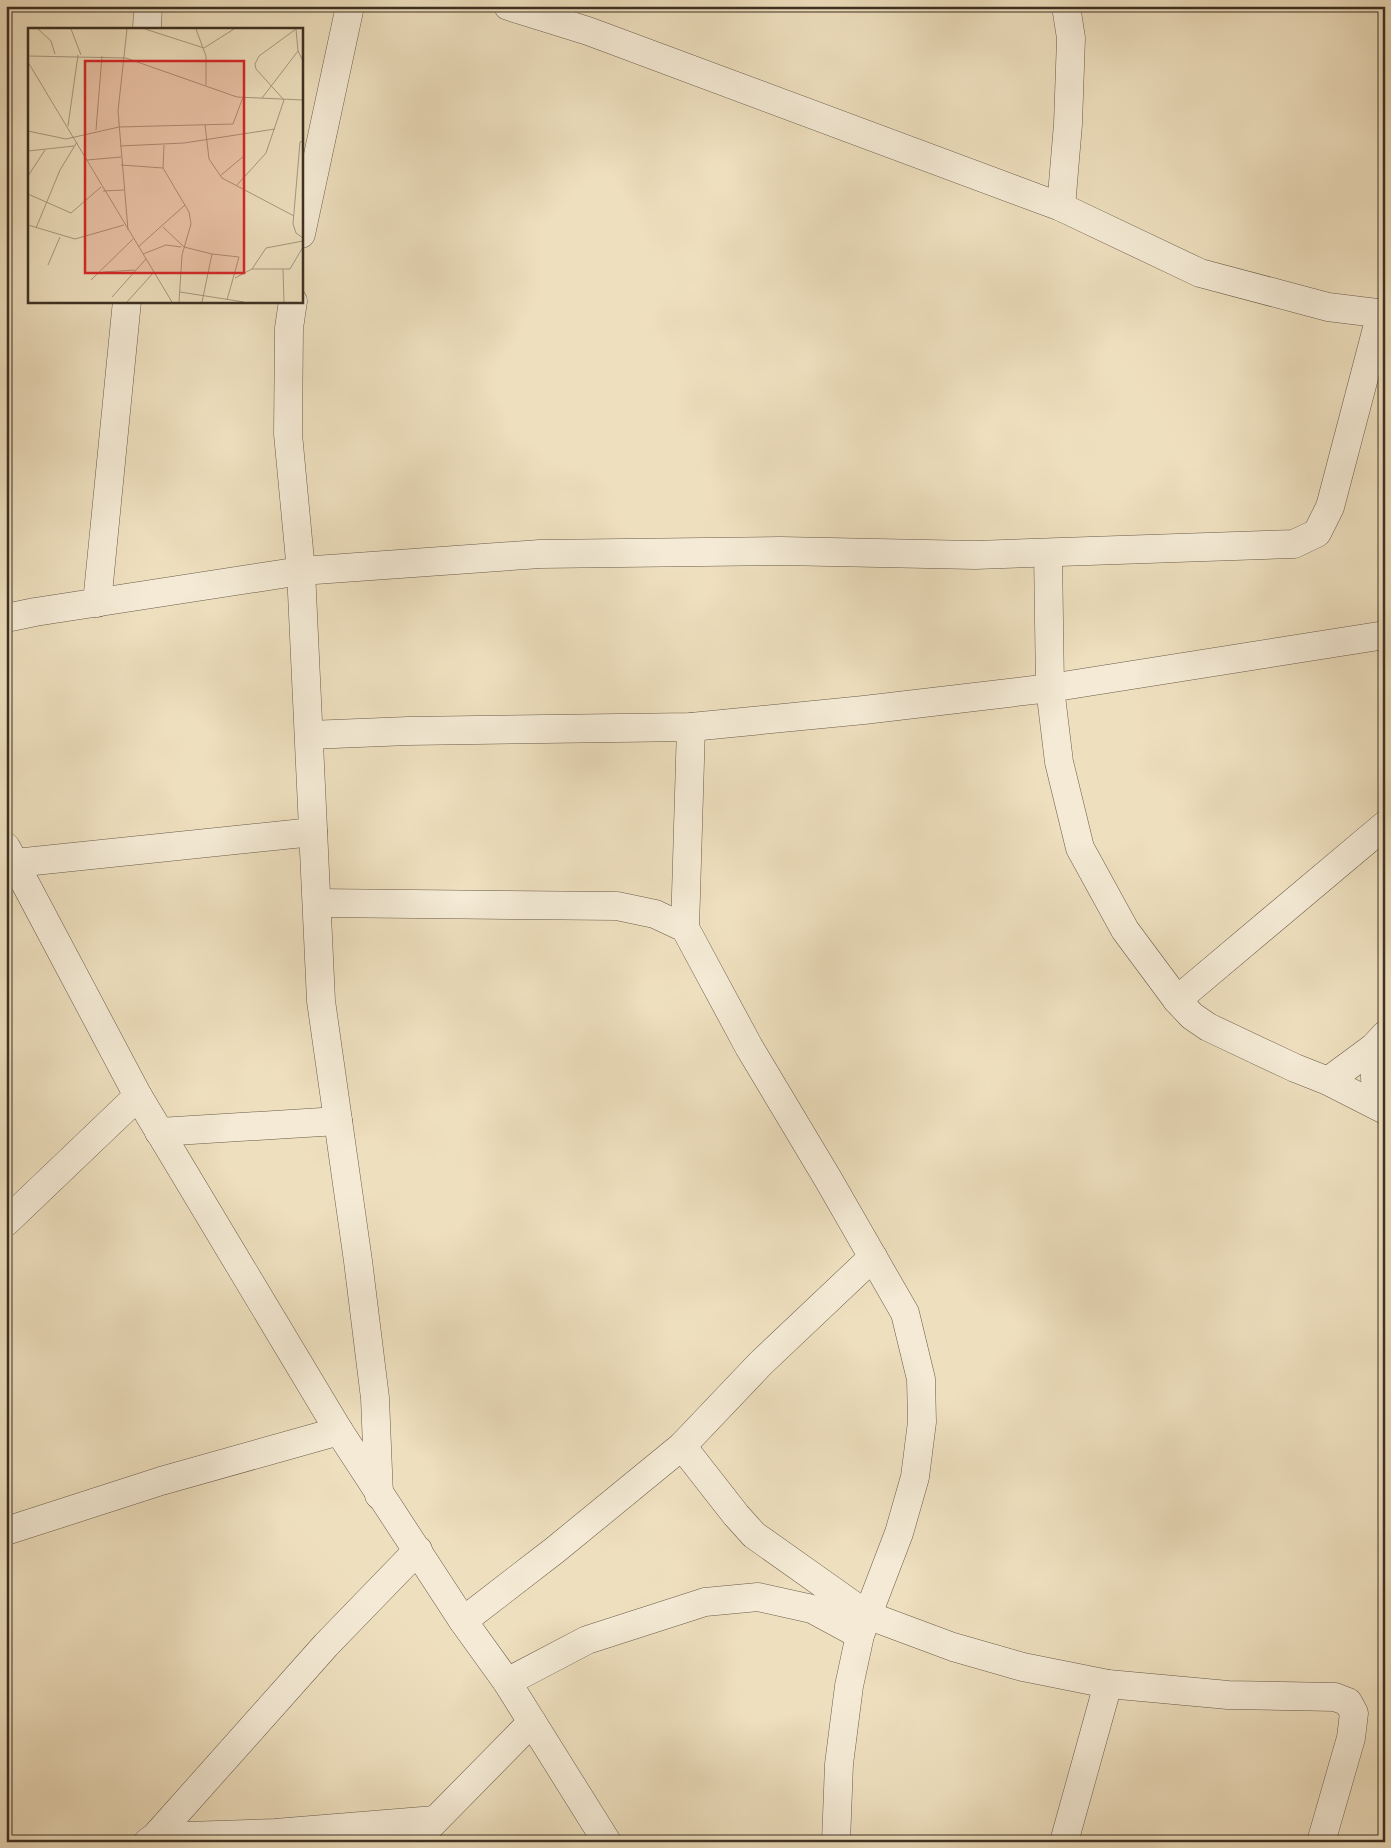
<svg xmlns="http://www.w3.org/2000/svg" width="1391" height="1848" font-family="Cardo,serif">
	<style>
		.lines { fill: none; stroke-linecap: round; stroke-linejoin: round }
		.minor-casing { stroke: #695c4a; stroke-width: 29 }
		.minor { stroke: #f4ead5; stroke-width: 28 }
		.inset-road { fill: none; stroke: #a79980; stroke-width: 1 }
		.view { fill: #d62828; fill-opacity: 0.15; stroke: #d62828; stroke-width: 2.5 }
		.inset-edge { fill: none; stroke: #3d3023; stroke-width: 2.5 }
	</style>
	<rect width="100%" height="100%" fill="#eedfbe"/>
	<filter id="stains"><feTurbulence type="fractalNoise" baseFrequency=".004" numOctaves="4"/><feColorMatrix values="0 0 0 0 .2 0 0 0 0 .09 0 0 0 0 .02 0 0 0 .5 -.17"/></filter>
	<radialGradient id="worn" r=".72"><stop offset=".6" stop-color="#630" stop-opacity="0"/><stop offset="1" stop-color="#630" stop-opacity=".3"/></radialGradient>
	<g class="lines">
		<g class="minor-casing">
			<g id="minor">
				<polyline points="508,6 588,31 1061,207 1200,273 1328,307 1385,314"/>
				<polyline points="147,29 148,6"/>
				<polyline points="1061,207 1068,124 1071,38 1066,6"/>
				<polyline points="301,234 350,6"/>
				<polyline points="293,301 289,328 288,434 301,571 321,1001 358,1261 375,1398 379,1495"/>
				<polyline points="1048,553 1050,688 1059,762 1080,848 1125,930 1177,1000 1192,1016 1208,1027 1295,1068 1328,1081 1385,1110"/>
				<polyline points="97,603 127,301"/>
				<polyline points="6,618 35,612 301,571 540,554 781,551 975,555 1294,544 1317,533 1330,507 1381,313"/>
				<polyline points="309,735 408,731 691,727 864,710 1050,688 1385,635"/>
				<polyline points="6,847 138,1096 339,1431 463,1621 507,1682 607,1842"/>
				<polyline points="15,863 313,832"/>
				<polyline points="317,903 617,906 655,914 685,928 749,1047 828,1179 905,1313 921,1379 922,1422 915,1477 899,1533 860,1635 849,1686 839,1764 836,1842"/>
				<polyline points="685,928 691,727"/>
				<polyline points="1177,1000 1385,825"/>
				<polyline points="1374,1047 1376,1105"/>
				<polyline points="1328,1081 1374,1047 1385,1035"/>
				<polyline points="159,1132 338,1121"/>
				<polyline points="6,1222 138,1096"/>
				<polyline points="682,1446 736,1515 754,1535 867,1615 953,1647 1023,1667 1108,1684 1228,1695 1335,1697 1348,1702 1354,1713 1351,1738 1321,1842"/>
				<polyline points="6,1531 161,1481 339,1431"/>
				<polyline points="463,1621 555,1550 682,1446 761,1363 873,1257"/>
				<polyline points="507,1682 587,1640 705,1602 758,1597 812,1609 860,1635"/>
				<polyline points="155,1837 275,1833 435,1820"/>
				<polyline points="148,1842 155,1837 326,1645 418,1550"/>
				<polyline points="414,1842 532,1722"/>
				<polyline points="1064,1842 1108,1684"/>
			</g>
		</g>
		<use href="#minor" class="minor"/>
	</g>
	<g transform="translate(28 28)">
		<rect width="275" height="275" fill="#eedfbe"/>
		<path class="inset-road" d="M 10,1 L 23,13 L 27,26M 43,1 L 53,27M 99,1 L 90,83 L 100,202M 117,1 L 176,20 L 206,1M 168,1 L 178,28 L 178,57M 268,1 L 270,23 L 275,33M 0,28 L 98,30 L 209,69 L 275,72M 0,34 L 144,274M 234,70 L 270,23M 177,97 L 181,131 L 194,150 L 266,188M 40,98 L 50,27M 68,102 L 74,28M 0,103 L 38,111 L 91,99 L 205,96 L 215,69M 275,113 L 272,114 L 265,196 L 268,205 L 275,210M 92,118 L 156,115 L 247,101M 0,123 L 46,118M 59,132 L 93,129M 93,137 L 135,140 L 161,184 L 163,196 L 154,227 L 151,274M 135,140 L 136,117M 0,148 L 17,122M 192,148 L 217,127M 209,157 L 238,125 L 256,72 L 228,41 L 227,36 L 231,28 L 268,1M 75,163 L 96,162M 0,166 L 43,185 L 73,159M 0,197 L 47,211 L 96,197M 135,199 L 156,219 L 184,226 L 211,229 L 199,272M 8,200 L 32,142 L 49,114M 110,219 L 157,177M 115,226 L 138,217 L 153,219M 20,237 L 32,209M 224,241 L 262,241 L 275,219M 255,241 L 256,274M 75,244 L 107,242M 207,250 L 224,241 L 238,220 L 275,213M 63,252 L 105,211M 152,264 L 216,274M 84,269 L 118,231M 99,274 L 126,244M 174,274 L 184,226"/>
		<path class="view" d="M 57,33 L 216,33 L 216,245 L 57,245 Z"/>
		<rect width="275" height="275" class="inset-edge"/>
	</g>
	<rect width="1391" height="1848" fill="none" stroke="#eedfbe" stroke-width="25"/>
	<rect x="8" y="8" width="1376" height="1833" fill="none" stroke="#3d3023" stroke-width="2.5"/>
	<rect x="12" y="12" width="1366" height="1823" fill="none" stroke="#3d3023"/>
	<rect width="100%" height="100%" filter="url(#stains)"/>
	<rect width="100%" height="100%" fill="url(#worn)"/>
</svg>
